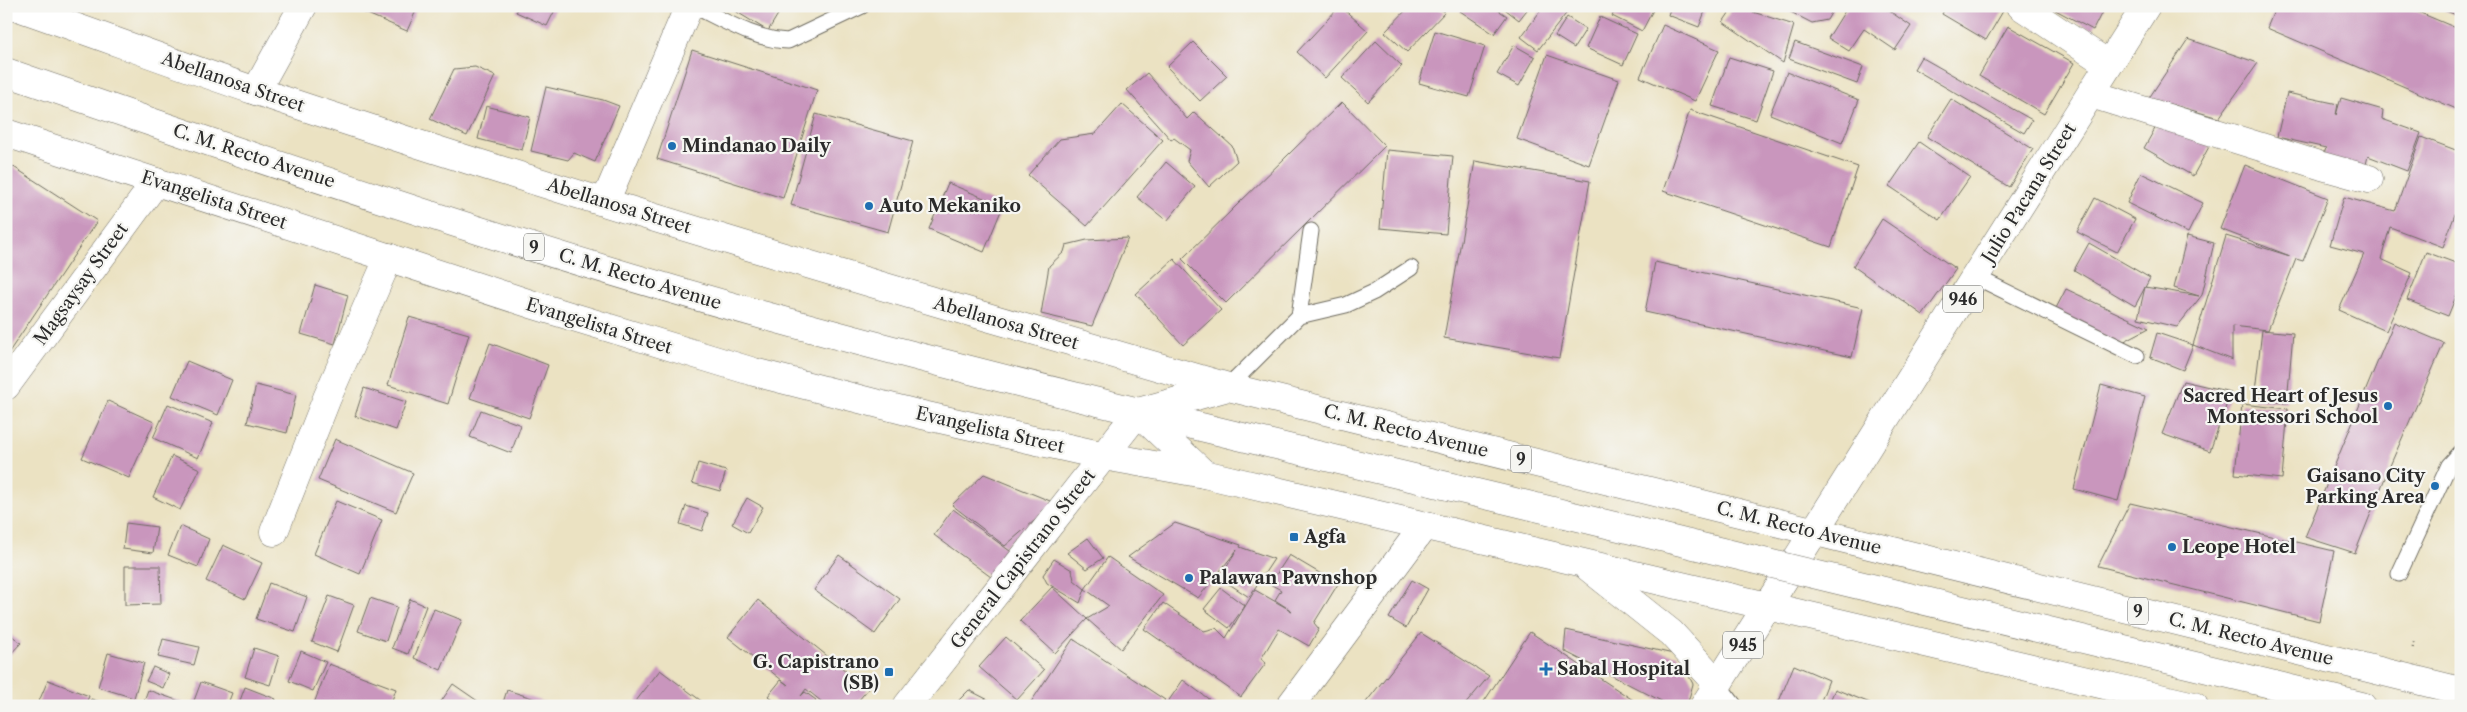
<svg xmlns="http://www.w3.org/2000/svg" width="2467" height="712" font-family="'Libre Caslon Text',serif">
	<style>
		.building { fill: #c996bd }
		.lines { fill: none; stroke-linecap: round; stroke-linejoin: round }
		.service-casing { stroke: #6e6b60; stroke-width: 17 }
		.minor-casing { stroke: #6e6b60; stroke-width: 29 }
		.tertiary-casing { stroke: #6e6b60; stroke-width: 29 }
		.secondary-casing { stroke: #6e6b60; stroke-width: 29 }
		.primary-casing { stroke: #6e6b60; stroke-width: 29 }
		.trunk-casing { stroke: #6e6b60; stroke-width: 29 }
		.path { stroke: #6e6b60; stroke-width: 3; stroke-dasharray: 1 4; stroke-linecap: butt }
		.service { stroke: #fff; stroke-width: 15 }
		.minor { stroke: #fff; stroke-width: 28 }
		.tertiary { stroke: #fff; stroke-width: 28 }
		.secondary { stroke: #fff; stroke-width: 28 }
		.primary { stroke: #fff; stroke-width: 28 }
		.trunk { stroke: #fff; stroke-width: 28 }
		.trunk-bridge-casing { stroke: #6e6b60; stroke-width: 29; stroke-linecap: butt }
		.trunk-bridge { stroke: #fff; stroke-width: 28 }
		.poi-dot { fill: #1f6fb2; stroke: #f6f6f2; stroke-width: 2 }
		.labels { text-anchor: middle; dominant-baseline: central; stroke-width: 4.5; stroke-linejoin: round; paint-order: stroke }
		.shield { fill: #f6f6f2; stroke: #686867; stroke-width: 1 }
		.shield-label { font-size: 16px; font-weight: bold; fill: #2b2b2b }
		.street-label { font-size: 18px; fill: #2b2b2b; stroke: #f6f6f2 }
		.poi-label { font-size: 18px; font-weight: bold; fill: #2b2b2b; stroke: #f6f6f2; text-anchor: start }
	</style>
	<rect width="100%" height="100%" fill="#f6f6f2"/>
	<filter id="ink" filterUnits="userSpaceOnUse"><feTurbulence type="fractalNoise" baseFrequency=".02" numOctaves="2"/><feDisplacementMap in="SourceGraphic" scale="10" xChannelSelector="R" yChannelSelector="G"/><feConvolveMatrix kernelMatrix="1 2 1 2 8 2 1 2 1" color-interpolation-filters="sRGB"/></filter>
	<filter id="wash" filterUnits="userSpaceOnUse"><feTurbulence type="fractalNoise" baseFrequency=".0096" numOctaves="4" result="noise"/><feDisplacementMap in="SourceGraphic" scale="20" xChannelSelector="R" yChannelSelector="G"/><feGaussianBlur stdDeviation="1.12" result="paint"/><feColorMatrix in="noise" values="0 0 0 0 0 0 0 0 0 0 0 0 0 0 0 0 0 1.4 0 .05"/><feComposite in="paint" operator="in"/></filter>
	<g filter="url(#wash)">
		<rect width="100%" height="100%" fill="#ebe2c2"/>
		<g id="blocks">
			<g class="building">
				<polygon points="139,6 175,6 175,10"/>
				<polygon points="349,6 418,6 407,31"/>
				<polygon points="519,6 557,6 547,26 516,12"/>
				<polygon points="727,6 783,6 768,31"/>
				<polygon points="1340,6 1368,31 1325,78 1297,52"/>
				<polygon points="1410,6 1435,6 1445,12 1407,52 1385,32"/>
				<polygon points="1464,6 1492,6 1507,16 1494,34 1460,11"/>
				<polygon points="1501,6 1530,6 1519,20"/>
				<polygon points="1544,6 1572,6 1538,50 1521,37"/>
				<polygon points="1617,6 1647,6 1653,10 1642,31 1612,16"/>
				<polygon points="1671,6 1707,6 1699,27 1668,15"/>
				<polygon points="1734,6 1794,25 1783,63 1723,22"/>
				<polygon points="1779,6 1835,6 1827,20 1812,23"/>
				<polygon points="1848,6 1882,6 1911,26 1895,50 1864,29 1849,51 1828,38"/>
				<polygon points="1946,6 2006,6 1986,40 1942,14"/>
				<polygon points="2048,6 2105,6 2093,30"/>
				<polygon points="2276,6 2404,6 2461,30 2461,111 2267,28"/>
				<polygon points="2434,6 2460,6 2456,15"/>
				<polygon points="1567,17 1586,29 1574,48 1555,36"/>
				<polygon points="1600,17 1637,34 1623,65 1586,48"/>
				<polygon points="1663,25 1719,50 1695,101 1640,77"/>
				<polygon points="2008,26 2074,63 2044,114 1979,76"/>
				<polygon points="1435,31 1485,46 1469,97 1419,83"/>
				<polygon points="2188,39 2258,63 2219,118 2149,98"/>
				<polygon points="1376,41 1402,66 1368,102 1342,78"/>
				<polygon points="1193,42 1227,76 1200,101 1167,67"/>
				<polygon points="1795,42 1863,67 1857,84 1789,59"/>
				<polygon points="1514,45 1535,57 1519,86 1497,74"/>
				<polygon points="692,50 817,90 783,198 657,159"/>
				<polygon points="1547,55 1619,80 1589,165 1517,139"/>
				<polygon points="1729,57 1773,71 1756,120 1712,106"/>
				<polygon points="1921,57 2032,120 2024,133 1914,69"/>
				<polygon points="475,67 495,76 467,136 430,119 454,69"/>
				<polygon points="1787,72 1859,100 1842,143 1770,114"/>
				<polygon points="1147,73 1187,119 1194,112 1232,146 1237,161 1209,187 1187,161 1190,150 1174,138 1171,140 1127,90"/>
				<polygon points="546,87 603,100 619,106 595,162 574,153 568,160 531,151"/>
				<polygon points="2287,93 2338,104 2336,115 2341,98 2383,110 2382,119 2421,133 2407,171 2368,156 2364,173 2322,160 2326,148 2277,137"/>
				<polygon points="1951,99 2033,149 2009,187 1927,137"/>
				<polygon points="1342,102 1385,146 1226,303 1182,259"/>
				<polygon points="1122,104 1163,140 1087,226 1028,175 1060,139 1095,134"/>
				<polygon points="486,106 530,117 522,150 478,139"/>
				<polygon points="1690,110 1858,167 1831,247 1663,191"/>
				<polygon points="816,114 913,141 888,232 791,205"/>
				<polygon points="2161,118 2210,145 2193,176 2144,148"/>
				<polygon points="2421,137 2461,152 2461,198 2443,247 2390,227 2381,259 2412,273 2386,331 2339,310 2364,254 2330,245 2344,197 2395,211"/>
				<polygon points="1919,142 1970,177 1940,220 1889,186"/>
				<polygon points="1387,150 1453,156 1446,234 1380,228"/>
				<polygon points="1475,161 1590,181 1559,358 1444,338"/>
				<polygon points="6,162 97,221 9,352 6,351"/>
				<polygon points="1166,162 1195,187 1167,221 1137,197"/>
				<polygon points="2245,165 2328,198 2303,261 2296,259 2268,330 2232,326 2232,360 2193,345 2183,370 2150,357 2157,333 2193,345 2226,236 2290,256 2220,229"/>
				<polygon points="2141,173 2203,203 2188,233 2127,203"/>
				<polygon points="948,183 1003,206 984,252 929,229"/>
				<polygon points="2095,198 2135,219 2117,252 2077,232"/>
				<polygon points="1882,219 1956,269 1923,315 1853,266"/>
				<polygon points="2187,236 2214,243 2202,295 2177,327 2138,318 2145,287 2199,296 2174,288"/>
				<polygon points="1128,238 1092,326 1041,314 1049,266 1064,252 1066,245 1087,240"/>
				<polygon points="2089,243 2150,278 2135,306 2074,270"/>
				<polygon points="2426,252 2461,265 2461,284 2448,316 2407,300"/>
				<polygon points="1174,259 1221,310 1183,345 1136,294"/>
				<polygon points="1655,262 1863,308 1852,357 1645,312"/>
				<polygon points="315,285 348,295 335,344 301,334"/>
				<polygon points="2066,289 2149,328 2115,346 2054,312"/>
				<polygon points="409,317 469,334 448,404 388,385"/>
				<polygon points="2394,322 2444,343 2389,468 2355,553 2305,537"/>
				<polygon points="2262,330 2293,333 2287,403 2254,400"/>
				<polygon points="490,343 548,365 529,418 470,398"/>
				<polygon points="187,361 232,380 218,415 172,396"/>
				<polygon points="2183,381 2231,392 2210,451 2162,434"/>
				<polygon points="256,385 296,395 287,433 247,423"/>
				<polygon points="2101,385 2145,397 2118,501 2074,489"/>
				<polygon points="364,388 406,402 396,430 355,416"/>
				<polygon points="108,401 154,422 129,478 82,458"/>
				<polygon points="168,404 213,423 198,458 153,438"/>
				<polygon points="2242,404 2288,409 2282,479 2235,474"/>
				<polygon points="481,410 521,425 511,453 470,437"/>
				<polygon points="335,439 413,473 396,512 318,480"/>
				<polygon points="172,456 200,469 180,510 153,497"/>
				<polygon points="698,463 726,471 720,491 692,483"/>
				<polygon points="984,474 1055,503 1005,546 952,505"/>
				<polygon points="747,498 763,507 748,533 732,524"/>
				<polygon points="336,501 382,520 360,574 314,554"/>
				<polygon points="2130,503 2334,551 2319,621 2098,566"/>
				<polygon points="686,506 708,513 702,531 680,524"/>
				<polygon points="953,509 1014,554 995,580 934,535"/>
				<polygon points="126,523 157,527 153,553 123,549"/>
				<polygon points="1175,523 1241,545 1240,547 1274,559 1249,597 1220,578 1237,550 1198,598 1128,557"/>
				<polygon points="180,526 209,539 198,567 168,555"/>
				<polygon points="1088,538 1103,558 1087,569 1067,553"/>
				<polygon points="223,545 262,563 245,599 206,581"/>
				<polygon points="839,555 900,599 875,634 814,590"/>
				<polygon points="1289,555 1338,584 1314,623 1319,629 1309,646 1279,629 1261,659 1266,663 1241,697 1144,629 1163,603 1204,631 1216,628 1226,638 1255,590 1292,611 1275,600 1281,590 1270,584"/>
				<polygon points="1108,557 1163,595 1121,649 1087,619 1109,606 1085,589"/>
				<polygon points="1054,559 1072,570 1074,580 1085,589 1080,603 1047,583 1043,575"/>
				<polygon points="125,566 160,566 161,604 125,605"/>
				<polygon points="1412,580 1428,589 1406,628 1389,618"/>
				<polygon points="269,583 307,597 295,632 256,619"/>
				<polygon points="1052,587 1087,619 1055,653 1020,621"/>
				<polygon points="1221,588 1245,606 1229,628 1204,609"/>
				<polygon points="329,596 354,605 337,652 312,642"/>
				<polygon points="370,598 397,607 386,641 358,631"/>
				<polygon points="410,599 426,606 408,654 392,648"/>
				<polygon points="758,600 868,689 854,706 827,706 806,689 801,696 805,692 816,700 812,706 780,706 768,696 781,680 788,685 728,637"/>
				<polygon points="434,609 462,620 441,670 414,658"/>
				<polygon points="1566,630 1678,655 1693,684 1687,706 1671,706 1564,651"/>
				<polygon points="6,631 21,643 6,659"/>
				<polygon points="1530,632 1642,706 1481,706"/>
				<polygon points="1421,633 1489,676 1464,706 1363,706"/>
				<polygon points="1006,637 1044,670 1017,700 979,667"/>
				<polygon points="163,639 199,647 194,665 158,657"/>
				<polygon points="1073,639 1165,700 1159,706 1036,706 1031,702"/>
				<polygon points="254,648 279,656 270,685 245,677"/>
				<polygon points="301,651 326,662 313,691 289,681"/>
				<polygon points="108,653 144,663 134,698 98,687"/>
				<polygon points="329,664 396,689 390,706 313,706"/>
				<polygon points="1794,665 1829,680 1819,706 1777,706"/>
				<polygon points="153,667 169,674 163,688 146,681"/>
				<polygon points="660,670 708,706 643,706 636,701"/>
				<polygon points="48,680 89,696 85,706 37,706"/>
				<polygon points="1183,680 1218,706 1165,706"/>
				<polygon points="201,682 232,693 227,706 192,706"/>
				<polygon points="453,684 482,704 481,706 438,706"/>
				<polygon points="245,687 276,699 274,706 238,706"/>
				<polygon points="1835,689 1870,703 1869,706 1828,706"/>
				<polygon points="148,690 182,702 180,706 142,706"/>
				<polygon points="507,690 554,705 554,706 502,706"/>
				<polygon points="969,690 1000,706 953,706"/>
				<polygon points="91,699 111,705 111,706 89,706"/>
			</g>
		</g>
	</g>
	<g filter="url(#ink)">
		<use href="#blocks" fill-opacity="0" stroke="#6e6b60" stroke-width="1"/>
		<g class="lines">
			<g class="service-casing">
				<g id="service">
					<path d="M 694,6 C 723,20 755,40 788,41 L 862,6"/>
					<polyline points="1976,277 2137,356"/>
					<polyline points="1299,316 1311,231"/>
					<polyline points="1228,387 1299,316 1346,305 1374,292 1411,268"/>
					<polyline points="2399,574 2449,465 2461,452"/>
					<polyline points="1718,684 1735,706"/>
				</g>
			</g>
			<g class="minor-casing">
				<g id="minor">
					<polyline points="2021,6 2108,64"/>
					<polyline points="256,91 303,6"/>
					<polyline points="2091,94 2322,166 2369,179"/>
					<polyline points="605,202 689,6"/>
					<polyline points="6,386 156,182"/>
					<polyline points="274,532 327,398 389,257"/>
				</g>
			</g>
			<g class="tertiary-casing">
				<g id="tertiary">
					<path d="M 15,6 C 96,34 176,64 256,91 C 577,198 903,293 1228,387"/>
					<polyline points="6,133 534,305 754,372 918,414 1104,456 1204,474"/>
					<polyline points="1290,706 1424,526"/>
				</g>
			</g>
			<g class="secondary-casing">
				<polyline id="secondary" points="907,706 1138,412"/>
			</g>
			<g class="primary-casing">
				<g id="primary">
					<polyline points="1138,412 1228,387 2461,691"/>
					<polyline points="1138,412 1204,474 2194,706"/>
					<polyline points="1588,567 1671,633 1718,684"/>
					<polyline points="1704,706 2146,6"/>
				</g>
			</g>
			<g class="trunk-casing">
				<g id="trunk">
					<path d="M 6,72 C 257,159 510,245 766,316 C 1031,389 1299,450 1565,514"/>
					<polyline points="2066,635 2362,706"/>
				</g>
			</g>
			<polyline class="path" points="2413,648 2415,639"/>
			<use href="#service" class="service"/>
			<use href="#minor" class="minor"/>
			<use href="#tertiary" class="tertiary"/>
			<use href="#secondary" class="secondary"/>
			<use href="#primary" class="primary"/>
			<use href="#trunk" class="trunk"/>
			<g class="trunk-bridge-casing">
				<polyline id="trunk-bridge" points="1565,514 2066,635"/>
			</g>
			<use href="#trunk-bridge" class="trunk-bridge"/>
		</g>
	</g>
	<g class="poi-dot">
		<circle cx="672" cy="146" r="5"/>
		<circle cx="869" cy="206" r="5"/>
		<circle cx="2388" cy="406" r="5"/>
		<circle cx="2435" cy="486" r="5"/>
		<rect x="1289" y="532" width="10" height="10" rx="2.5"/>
		<circle cx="2172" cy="547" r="5"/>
		<circle cx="1189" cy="578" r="5"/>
		<path d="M1543.5 661.5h5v5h5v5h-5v5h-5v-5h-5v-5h5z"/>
		<rect x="884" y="667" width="10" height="10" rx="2.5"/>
	</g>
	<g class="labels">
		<g class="shield">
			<rect x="524" y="233.5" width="20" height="27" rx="4"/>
			<rect x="1943" y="285.5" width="40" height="27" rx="4"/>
			<rect x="1511" y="445.5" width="20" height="27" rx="4"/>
			<rect x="2128" y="597.5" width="20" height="27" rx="4"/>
			<rect x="1723" y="631.5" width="40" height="27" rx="4"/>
		</g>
		<g class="shield-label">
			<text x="534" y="247">9</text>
			<text x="1963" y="299">946</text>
			<text x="1521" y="459">9</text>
			<text x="2138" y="611">9</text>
			<text x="1743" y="645">945</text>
		</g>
		<g class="street-label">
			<text transform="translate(233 82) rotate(19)">Abellanosa Street</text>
			<text transform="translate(254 156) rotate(18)">C. M. Recto Avenue</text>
			<text transform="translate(2029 193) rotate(-58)">Julio Pacana Street</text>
			<text transform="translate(214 200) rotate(18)">Evangelista Street</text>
			<text transform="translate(619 206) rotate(17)">Abellanosa Street</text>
			<text transform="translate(640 279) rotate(17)">C. M. Recto Avenue</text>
			<text transform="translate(81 284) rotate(-54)">Magsaysay Street</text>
			<text transform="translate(1006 323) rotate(16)">Abellanosa Street</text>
			<text transform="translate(599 326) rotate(17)">Evangelista Street</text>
			<text transform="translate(990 430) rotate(13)">Evangelista Street</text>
			<text transform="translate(1406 431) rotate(14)">C. M. Recto Avenue</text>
			<text transform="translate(1799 528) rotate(14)">C. M. Recto Avenue</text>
			<text transform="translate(1023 559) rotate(-52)">General Capistrano Street</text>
			<text transform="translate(2251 639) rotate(14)">C. M. Recto Avenue</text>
		</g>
		<g class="poi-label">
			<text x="682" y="146">Mindanao Daily</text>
			<text x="879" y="206">Auto Mekaniko</text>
			<text x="2378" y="396" text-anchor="end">Sacred Heart of Jesus<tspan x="2378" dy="21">Montessori School</tspan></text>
			<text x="2425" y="476" text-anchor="end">Gaisano City<tspan x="2425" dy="21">Parking Area</tspan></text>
			<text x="1304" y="537">Agfa</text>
			<text x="2182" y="547">Leope Hotel</text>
			<text x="1199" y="578">Palawan Pawnshop</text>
			<text x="879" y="662" text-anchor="end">G. Capistrano<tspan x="879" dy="21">(SB)</tspan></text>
			<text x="1557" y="669">Sabal Hospital</text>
		</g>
	</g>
	<rect width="2467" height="712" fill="none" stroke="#f6f6f2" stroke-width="25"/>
</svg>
